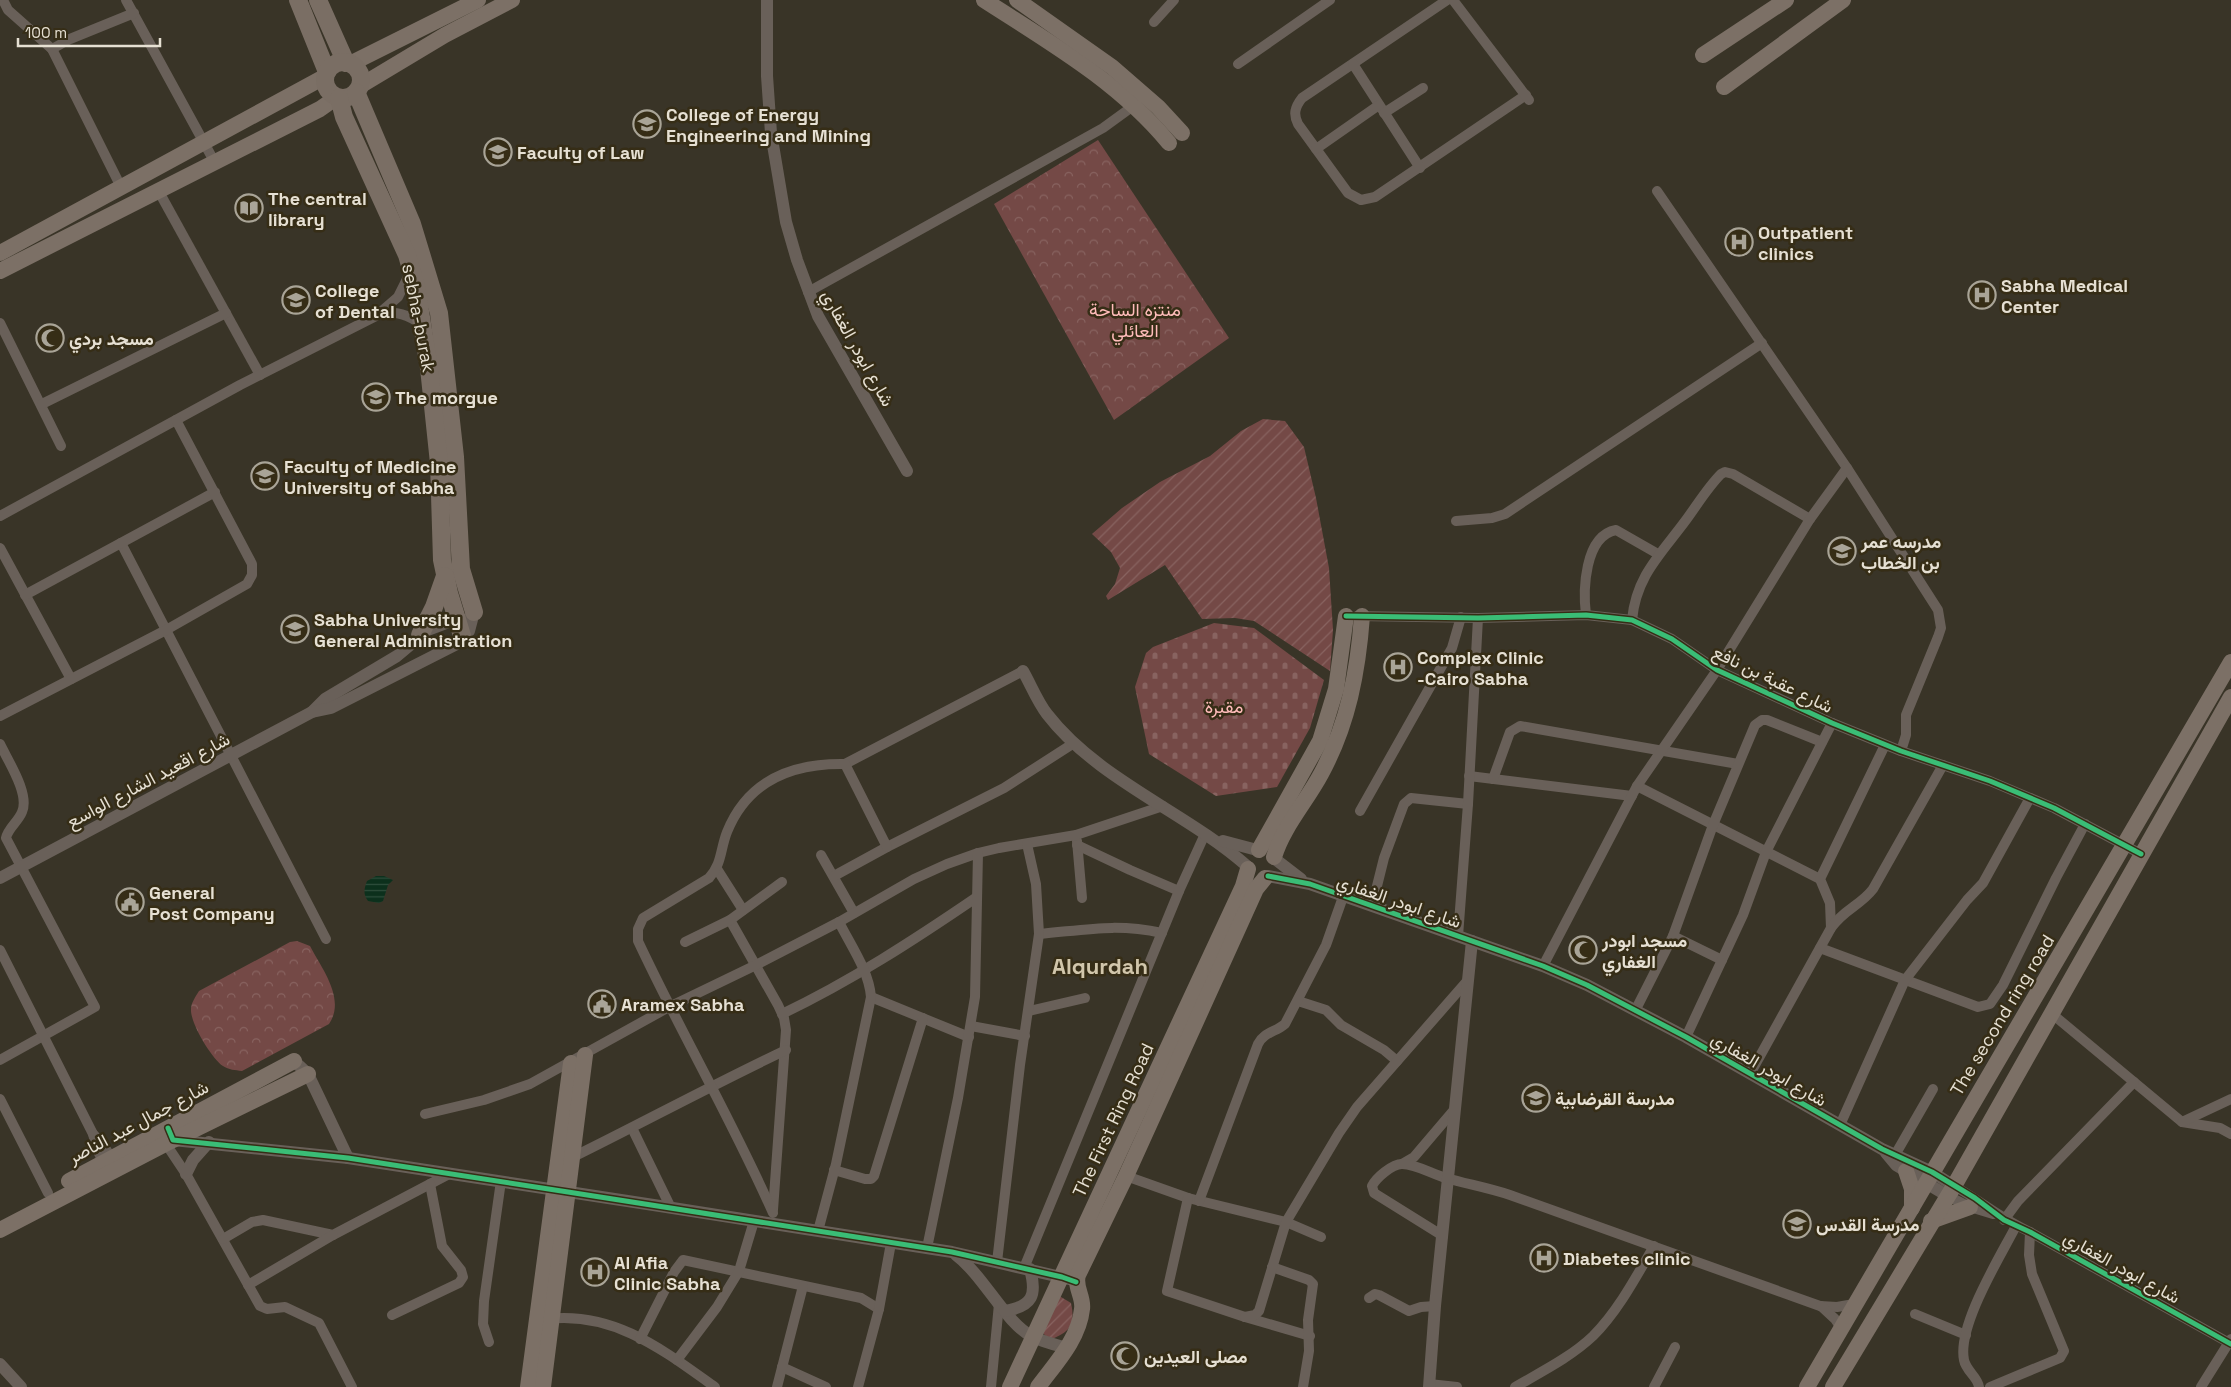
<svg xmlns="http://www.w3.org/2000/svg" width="2231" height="1387" font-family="'Space Grotesk',Vazirmatn,sans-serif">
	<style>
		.cemetery { fill: url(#cemetery-stones) }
		.park { fill: url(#park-crowns) }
		.garden { fill: url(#garden-furrows) }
		.water { fill: url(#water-rules) }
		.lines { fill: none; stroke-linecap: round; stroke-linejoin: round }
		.minor { stroke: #696059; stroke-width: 10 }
		.tertiary { stroke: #696059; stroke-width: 12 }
		.primary { stroke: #7c7066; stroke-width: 16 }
		.trunk { stroke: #7a6e64; stroke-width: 18 }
		.cycleway-casing { stroke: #362d16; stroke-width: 8 }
		.cycleway { stroke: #3abd76; stroke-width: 5 }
		.labels { text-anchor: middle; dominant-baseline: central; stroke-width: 5; stroke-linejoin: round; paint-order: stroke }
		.poi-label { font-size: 18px; font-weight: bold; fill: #e6e0d3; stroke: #362d16; text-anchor: start }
		.park-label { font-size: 18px; fill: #ffbcba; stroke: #362d16 }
		.street-label { font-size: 18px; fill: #e6e0d3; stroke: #362d16 }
		.district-label { font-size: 22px; font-weight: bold; fill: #d1c6ab; stroke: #362d16 }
	</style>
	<defs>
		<pattern id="cemetery-stones" width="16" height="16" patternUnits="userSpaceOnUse" patternTransform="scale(1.25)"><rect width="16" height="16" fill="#744946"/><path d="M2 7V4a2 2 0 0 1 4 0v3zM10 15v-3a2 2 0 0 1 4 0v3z" fill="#886360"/></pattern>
		<pattern id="park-crowns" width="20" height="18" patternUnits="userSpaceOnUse" patternTransform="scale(1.25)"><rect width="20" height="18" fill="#744946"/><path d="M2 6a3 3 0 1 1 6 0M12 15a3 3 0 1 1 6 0" fill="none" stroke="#886360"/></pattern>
		<pattern id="garden-furrows" width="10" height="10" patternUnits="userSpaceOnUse" patternTransform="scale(1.25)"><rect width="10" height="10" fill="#744946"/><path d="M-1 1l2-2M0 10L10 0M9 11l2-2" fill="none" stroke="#886360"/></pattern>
		<pattern id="water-rules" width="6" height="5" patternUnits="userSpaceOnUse" patternTransform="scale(1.25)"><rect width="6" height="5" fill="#0c301c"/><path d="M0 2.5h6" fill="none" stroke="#2f4e3c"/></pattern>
	</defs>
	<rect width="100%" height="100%" fill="#393427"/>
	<polygon class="cemetery" points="1214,623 1254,628 1324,680 1310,728 1277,787 1216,796 1149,754 1135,687 1146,653 1153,647"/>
	<g class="park">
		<polygon points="1098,140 1229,338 1114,420 994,204"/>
		<path d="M 297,941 L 310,946 C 322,969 346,999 329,1024 L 242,1071 C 235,1070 229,1070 223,1066 C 212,1059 190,1023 191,1009 C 191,1003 196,996 199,991 L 290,942 Z"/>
	</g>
	<g class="garden">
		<polygon points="1263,419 1285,421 1304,447 1316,498 1329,568 1333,630 1330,671 1254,621 1235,618 1202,619 1165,565 1108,600 1106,596 1115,584 1120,568 1111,552 1092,534 1122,508 1160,482 1210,456 1241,431"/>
		<path d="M 1056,1294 L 1071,1303 C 1076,1325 1069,1333 1049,1340 L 1043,1333 Z"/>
	</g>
	<path class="water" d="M 376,876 L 384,876 L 393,880 L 388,885 L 383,901 L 379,903 L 368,901 C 363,894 364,889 367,881 Z"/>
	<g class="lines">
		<g class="minor">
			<polyline points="3,0 8,10 52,49"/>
			<polyline points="126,0 214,161"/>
			<path d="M 1447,0 L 1302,98 C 1295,107 1293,114 1298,124 L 1348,193 L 1361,200 L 1375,197 L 1526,95"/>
			<polyline points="1453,0 1529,100"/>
			<polyline points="1154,22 1174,0"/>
			<polyline points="1238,64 1330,0"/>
			<polyline points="1353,64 1420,168"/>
			<polyline points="1384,113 1423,88"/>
			<polyline points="1316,149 1379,105"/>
			<polyline points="122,189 52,49 70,39 134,13"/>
			<polyline points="158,190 260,375"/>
			<polyline points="1657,191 1847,468 1938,610 1941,628 1938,637 1906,715 1906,735 1901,751"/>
			<polyline points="808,292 1103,128 1136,104"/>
			<path d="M 379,315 C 396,310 409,315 422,325"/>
			<polyline points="0,323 61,446"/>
			<polyline points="42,404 226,313"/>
			<polyline points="0,516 240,385 376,316 398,297 411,271"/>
			<polyline points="1456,521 1492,518 1505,514 1762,343"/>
			<polyline points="121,543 326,939"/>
			<polyline points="0,548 71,679"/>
			<polyline points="25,595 215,492"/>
			<path d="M 1586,615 C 1583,591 1584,536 1616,530 L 1658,554"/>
			<polyline points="1357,616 1478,618 1586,615 1632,620 1672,639 1717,670 1832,723 1901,751 1990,781 2054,808 2141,854"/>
			<path d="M 1632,620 C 1636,576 1661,554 1686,520 C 1697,505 1708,487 1721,474 L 1725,472 L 1733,474 L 1810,519"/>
			<polyline points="0,716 166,630 247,584 252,575 252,564 176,420"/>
			<path d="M 0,744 C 8,761 30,794 22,812 C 18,822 8,828 6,838 L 95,1007 L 0,1060"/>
			<polyline points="845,764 1023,671"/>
			<polyline points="1469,776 1632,796"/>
			<polyline points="1493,779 1510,732 1520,726 1738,764"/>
			<polyline points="1637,786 1820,879"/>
			<polyline points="1360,811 1452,648 1461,617"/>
			<polyline points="1077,841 1082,898"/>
			<polyline points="1077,845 1130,870 1179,891"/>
			<polyline points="821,855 854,913"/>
			<polyline points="717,869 743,910"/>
			<polyline points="834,876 887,847 1004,788 1074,743"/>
			<polyline points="1372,906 1384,858 1404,804 1411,798 1468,804"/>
			<polyline points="730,920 778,1005 784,1018 786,1030 773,1210"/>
			<polyline points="1831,928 1830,903 1820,879 1885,745"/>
			<path d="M 1039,934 C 1086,930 1115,923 1162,933"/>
			<polyline points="1458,936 1468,804 1478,618"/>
			<polyline points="1673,936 1722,960"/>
			<polyline points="685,942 730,920 782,882"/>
			<polyline points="1820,948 1978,1007 1990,1004 2003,985 2056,878 2085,824"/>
			<polyline points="0,950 93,1134 97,1149 105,1166"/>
			<polyline points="1543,966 1637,786 1717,670 1810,519 1847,468"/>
			<polyline points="871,997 969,1037"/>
			<polyline points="1298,1001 1326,1010 1341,1025 1384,1050 1397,1061"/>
			<polyline points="1636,1009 1673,936 1713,825 1755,725 1762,720 1767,720 1822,742"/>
			<polyline points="1029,1011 1085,998"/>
			<polyline points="2051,1013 2182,1122 2220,1128 2231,1134"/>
			<path d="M 782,1014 C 851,981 914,940 977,897"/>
			<polyline points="971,1026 1025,1036"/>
			<polyline points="1686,1037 1743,915 1766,852 1832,723"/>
			<path d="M 1750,1074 L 1831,928 C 1844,909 1860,906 1873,889 L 1943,765"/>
			<polyline points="0,1099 48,1193"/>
			<polyline points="425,1114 484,1100 530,1084 669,1007 756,965 839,922 914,879 947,864 978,853 999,848 1076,835 1163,806"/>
			<polyline points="2182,1122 2231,1099"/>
			<polyline points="1840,1125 1905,980 1967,900 1983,883 2030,798"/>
			<polyline points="632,1128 671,1208"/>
			<polyline points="93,1134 103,1144 114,1163"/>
			<polyline points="166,1144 186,1174 260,1306 267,1309 285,1307 319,1323 352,1387"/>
			<polyline points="1895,1155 1933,1089"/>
			<path d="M 573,1157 C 644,1122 714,1084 786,1050"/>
			<polyline points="1402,1164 1414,1157 1454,1110"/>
			<polyline points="834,1170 865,1179 871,1179 874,1176 923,1018"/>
			<polyline points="1126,1176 1188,1198 1286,1222 1321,1237"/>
			<path d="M 1954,1186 C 1981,1201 2001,1219 2030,1232 L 2231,1344"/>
			<polyline points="1948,1196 1970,1207 1993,1214"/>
			<polyline points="1188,1198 1167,1291 1245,1317 1310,1336"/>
			<path d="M 1199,1201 L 1258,1044 C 1264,1032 1276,1032 1285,1024 L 1326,945 L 1343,897"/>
			<path d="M 773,1213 C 732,1120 681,1033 638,941 L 638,929 L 643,918 L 709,878 C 722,864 720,850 727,832 C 748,780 792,763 845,764 L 887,847"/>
			<polyline points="2004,1220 2018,1201 2134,1082"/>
			<path d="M 818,1231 L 836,1164 L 871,997 C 869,971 851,946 839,922"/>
			<path d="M 1443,1236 L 1374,1193 L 1372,1186 C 1376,1178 1392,1164 1402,1164 C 1416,1164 1432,1174 1446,1178 C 1467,1184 1489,1188 1510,1195 L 1820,1306 L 1837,1307 L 1854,1304"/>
			<polyline points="223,1239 252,1222 263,1220 333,1235 449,1174"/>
			<polyline points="927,1248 958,1098 975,997 978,853"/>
			<polyline points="997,1262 1020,1065 1039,934 1036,884 1027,844"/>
			<polyline points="1272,1267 1309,1280 1313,1284 1308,1320 1309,1351 1303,1387"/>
			<polyline points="1024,1268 1179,891 1205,834"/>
			<polyline points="248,1285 333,1235"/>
			<polyline points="1369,1298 1375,1294 1379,1295 1409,1311 1421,1307 1435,1306"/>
			<polyline points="1821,1306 1835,1319 1841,1328"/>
			<polyline points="1915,1314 1966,1335"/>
			<polyline points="392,1315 459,1283 463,1277 461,1270 442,1246 430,1184"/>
			<polyline points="1245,1317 1255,1315 1259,1311 1286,1222 1339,1133 1357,1107 1468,980"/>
			<path d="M 547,1319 C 614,1311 663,1350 715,1387"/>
			<polyline points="640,1339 674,1272 683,1260 861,1298 879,1309"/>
			<polyline points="489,1342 483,1324 484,1301 501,1181"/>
			<polyline points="677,1360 717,1307 739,1271 754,1221"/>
			<polyline points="782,1367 826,1387"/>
			<polyline points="1429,1384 1457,1387"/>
			<polyline points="777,1387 803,1286"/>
			<polyline points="858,1387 879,1309 891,1243"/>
			<polyline points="991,1387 999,1304"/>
			<path d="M 1515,1387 C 1541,1372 1571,1357 1593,1336 C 1618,1311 1636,1277 1654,1246"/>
			<polyline points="1654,1387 1675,1347"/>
			<path d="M 1979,1387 C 1978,1377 1966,1371 1964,1360 C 1957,1326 2000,1257 2016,1226"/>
			<polyline points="1990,1387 2060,1358 2064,1351 2032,1274 2029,1255 2030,1232"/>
			<polyline points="2201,1387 2231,1339"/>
		</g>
		<g class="tertiary">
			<polyline points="767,0 767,76 771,133 786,222 797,260 818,316 907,471"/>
			<path d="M 1023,671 C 1031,685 1037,701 1047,714 C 1098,780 1186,812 1247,866"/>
			<polyline points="312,712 325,699 397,656 428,630 457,619 465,620"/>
			<polyline points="1223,841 1257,850"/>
			<polyline points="1275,859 1301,879"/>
			<polyline points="1268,876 1310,884 1543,966 1587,985 1686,1037 1882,1149 1932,1172 1954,1186"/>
			<polyline points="0,878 312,712 331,708 455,645 469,631 474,612"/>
			<polyline points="294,1061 308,1074 348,1158"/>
			<polyline points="173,1140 348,1158 660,1206 952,1252 1069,1279"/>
			<polyline points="1886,1153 1896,1165 1948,1196"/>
			<polyline points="186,1174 193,1160 209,1142"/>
			<path d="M 956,1255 C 984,1276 1006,1324 1033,1337 C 1044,1342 1056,1345 1067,1348"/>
			<path d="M 1005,1311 C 1033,1306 1037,1295 1030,1269"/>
			<polyline points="0,1364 21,1387"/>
			<polyline points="1429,1387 1435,1306 1472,941"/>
		</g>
		<g class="primary">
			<path d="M 984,0 C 1049,42 1119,82 1169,143"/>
			<polyline points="1017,0 1112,67 1158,107 1182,133"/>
			<polyline points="1703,55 1786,0"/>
			<polyline points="350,64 478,0"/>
			<polyline points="360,86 445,35 512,0"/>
			<polyline points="1724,87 1843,0"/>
			<polyline points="0,253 326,76"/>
			<polyline points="0,271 320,109 337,97"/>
			<polyline points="1259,850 1320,741 1336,689 1346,616"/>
			<path d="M 1274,857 C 1283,827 1306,802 1321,774 C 1348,724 1358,672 1362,616"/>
			<polyline points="1906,1171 1912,1189 1912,1208"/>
			<polyline points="69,1181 294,1061"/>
			<polyline points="1931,1221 1970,1207"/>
			<polyline points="0,1230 173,1140 308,1074"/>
			<polyline points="528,1387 571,1063"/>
			<polyline points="543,1387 585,1055"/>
			<polyline points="1010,1387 1243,886 1248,869"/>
			<path d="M 1038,1387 C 1055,1364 1079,1339 1082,1309 C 1084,1297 1074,1287 1078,1275 L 1126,1176 L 1256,889 L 1265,878"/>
			<polyline points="1807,1387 2231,662"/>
			<polyline points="1833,1387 1954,1186 2231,697"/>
		</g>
		<g class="trunk">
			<polyline points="298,0 327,72"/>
			<polyline points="318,0 346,63"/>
			<circle cx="343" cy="80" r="18"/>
			<polyline points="356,92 412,224 439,313 455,457 461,569 474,612"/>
			<polyline points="339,98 344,117 407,255 416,286 429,368 439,463 442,560 449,593 463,639"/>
			<polyline points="420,635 434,607 445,576"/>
		</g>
		<g class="cycleway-casing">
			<g id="cycleway">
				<polyline points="1346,616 1478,618 1586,615 1632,620 1672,639 1717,670 1832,723 1901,751 1990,781 2054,808 2141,854"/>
				<polyline points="1268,876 1310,884 1543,966 1587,985 1686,1037 1882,1149 1932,1172 1975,1198 2004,1220 2030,1232 2231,1344"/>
				<polyline points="168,1128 173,1140 348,1158 568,1192 952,1252 1062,1277 1076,1282"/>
			</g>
		</g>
		<use href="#cycleway" class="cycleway"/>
	</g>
	<defs>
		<g id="university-ring" transform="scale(1.4375)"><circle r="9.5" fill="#362d16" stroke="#a9a497" stroke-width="1.5"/><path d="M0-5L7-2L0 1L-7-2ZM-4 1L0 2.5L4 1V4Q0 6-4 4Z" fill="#a9a497"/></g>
		<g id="library-ring" transform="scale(1.4375)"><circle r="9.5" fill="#362d16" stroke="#a9a497" stroke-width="1.5"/><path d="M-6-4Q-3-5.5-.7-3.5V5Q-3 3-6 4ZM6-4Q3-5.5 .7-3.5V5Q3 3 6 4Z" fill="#a9a497"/></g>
		<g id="hospital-ring" transform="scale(1.4375)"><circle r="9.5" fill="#362d16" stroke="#a9a497" stroke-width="1.5"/><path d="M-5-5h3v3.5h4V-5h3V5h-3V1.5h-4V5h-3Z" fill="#a9a497"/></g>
		<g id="mosque-ring" transform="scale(1.4375)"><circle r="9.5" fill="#362d16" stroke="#a9a497" stroke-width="1.5"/><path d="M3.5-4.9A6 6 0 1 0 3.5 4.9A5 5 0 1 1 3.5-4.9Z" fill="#a9a497"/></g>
		<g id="school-ring" transform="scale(1.4375)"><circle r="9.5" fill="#362d16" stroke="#a9a497" stroke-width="1.5"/><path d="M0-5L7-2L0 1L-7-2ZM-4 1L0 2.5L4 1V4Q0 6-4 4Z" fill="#a9a497"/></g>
		<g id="civic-ring" transform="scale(1.4375)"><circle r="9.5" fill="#362d16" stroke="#a9a497" stroke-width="1.5"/><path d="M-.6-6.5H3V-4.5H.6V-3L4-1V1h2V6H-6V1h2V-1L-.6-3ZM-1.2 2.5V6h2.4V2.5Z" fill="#a9a497"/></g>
	</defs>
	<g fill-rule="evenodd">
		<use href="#university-ring" x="647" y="124"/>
		<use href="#university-ring" x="498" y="152"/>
		<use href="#library-ring" x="249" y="208"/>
		<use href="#hospital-ring" x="1739" y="242"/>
		<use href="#hospital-ring" x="1982" y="295"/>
		<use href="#university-ring" x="296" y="300"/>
		<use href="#mosque-ring" x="50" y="338"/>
		<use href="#university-ring" x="376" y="397"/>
		<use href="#university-ring" x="265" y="476"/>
		<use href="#school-ring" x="1842" y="551"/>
		<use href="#university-ring" x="295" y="629"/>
		<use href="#hospital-ring" x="1398" y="667"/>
		<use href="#civic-ring" x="130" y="902"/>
		<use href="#mosque-ring" x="1583" y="950"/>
		<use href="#civic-ring" x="602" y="1004"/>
		<use href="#school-ring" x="1536" y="1098"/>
		<use href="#school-ring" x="1797" y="1224"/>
		<use href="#hospital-ring" x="1544" y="1258"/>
		<use href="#hospital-ring" x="595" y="1272"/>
		<use href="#mosque-ring" x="1125" y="1356"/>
	</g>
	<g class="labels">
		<g class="poi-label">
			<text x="666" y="114">College of Energy<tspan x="666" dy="21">Engineering and Mining</tspan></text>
			<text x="517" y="152">Faculty of Law</text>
			<text x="268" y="198">The central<tspan x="268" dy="21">library</tspan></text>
			<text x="1758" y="232">Outpatient<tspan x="1758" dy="21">clinics</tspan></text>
			<text x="2001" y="285">Sabha Medical<tspan x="2001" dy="21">Center</tspan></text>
			<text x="315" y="290">College<tspan x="315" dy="21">of Dental</tspan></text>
			<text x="69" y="338">مسجد بردي</text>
			<text x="395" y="397">The morgue</text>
			<text x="284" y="466">Faculty of Medicine<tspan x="284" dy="21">University of Sabha</tspan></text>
			<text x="1861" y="541">مدرسه عمر<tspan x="1861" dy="21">بن الخطاب</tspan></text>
			<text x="314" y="619">Sabha University<tspan x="314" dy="21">General Administration</tspan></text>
			<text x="1417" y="657">Complex Clinic<tspan x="1417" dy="21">-Cairo Sabha</tspan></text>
			<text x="149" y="892">General<tspan x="149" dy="21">Post Company</tspan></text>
			<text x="1602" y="940">مسجد ابودر<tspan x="1602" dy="21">الغفاري</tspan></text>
			<text x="621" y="1004">Aramex Sabha</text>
			<text x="1555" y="1098">مدرسة القرضابية</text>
			<text x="1816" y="1224">مدرسة القدس</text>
			<text x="1563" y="1258">Diabetes clinic</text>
			<text x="614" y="1262">Al Afia<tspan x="614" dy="21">Clinic Sabha</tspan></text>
			<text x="1144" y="1356">مصلى العيدين</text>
		</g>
		<g class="park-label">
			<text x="1135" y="309">منتزه الساحة<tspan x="1135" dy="21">العائلي</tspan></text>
			<text x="1224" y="706">مقبرة</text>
		</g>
		<g class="street-label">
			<text transform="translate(419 318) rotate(79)">sebha-burak</text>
			<text transform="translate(858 348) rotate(61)">شارع ابودر الغفاري</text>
			<text transform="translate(1773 679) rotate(26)">شارع عقبة بن نافع</text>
			<text transform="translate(148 780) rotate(-28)">شارع اقعيد الشارع الواسع</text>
			<text transform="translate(1399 901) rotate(19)">شارع ابودر الغفاري</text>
			<text transform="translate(2002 1015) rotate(-59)">The second ring road</text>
			<text transform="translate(1769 1069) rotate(30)">شارع ابودر الغفاري</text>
			<text transform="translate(1113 1120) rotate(-65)">The First Ring Road</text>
			<text transform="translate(138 1122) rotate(-28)">شارع جمال عبد الناصر</text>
			<text transform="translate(2122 1267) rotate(29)">شارع ابودر الغفاري</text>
		</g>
		<g class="district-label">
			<text x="1100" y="966">Alqurdah</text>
		</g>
	</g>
	<path d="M18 38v8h142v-8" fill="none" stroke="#e6e0d3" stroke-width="2.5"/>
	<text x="25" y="38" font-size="15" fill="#e6e0d3" stroke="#362d16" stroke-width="4" paint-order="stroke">100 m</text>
</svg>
